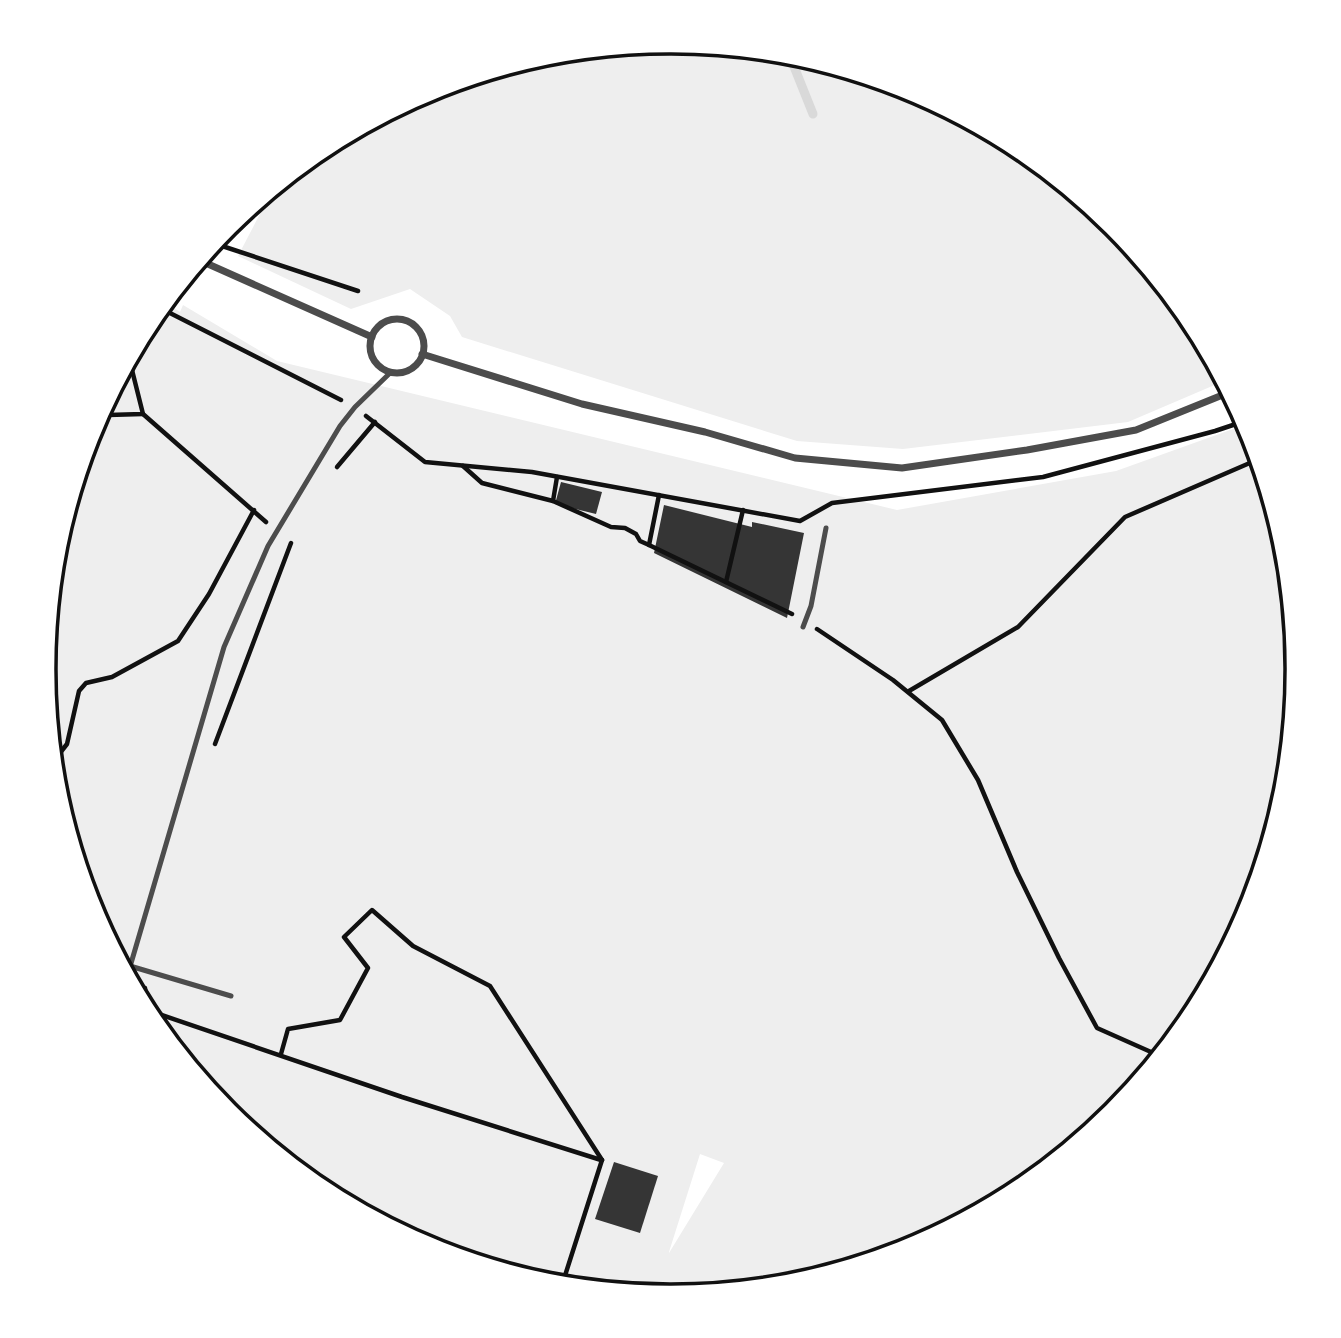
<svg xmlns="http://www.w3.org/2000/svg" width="1341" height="1338" font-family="Inter,sans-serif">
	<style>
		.green { fill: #eee; fill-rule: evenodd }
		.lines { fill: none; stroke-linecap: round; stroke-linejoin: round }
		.stream { stroke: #d9d9d9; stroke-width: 9 }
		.building { fill: #353535 }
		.path { stroke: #111; stroke-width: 4.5 }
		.service { stroke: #4c4c4c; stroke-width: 5 }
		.minor { stroke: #4c4c4c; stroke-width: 7 }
		.rim { fill: none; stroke: #111; stroke-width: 3.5 }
	</style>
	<rect width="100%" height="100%" fill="#fff"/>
	<g class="green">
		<polygon points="671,42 793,54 911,90 1019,148 1114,226 1192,321 1224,381 1128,422 903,449 797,441 462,337 450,316 410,289 351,309 238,256 274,187 322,147 431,90 549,54"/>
		<path d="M 165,302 L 180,312 L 183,305 L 277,361 L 897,510 L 1116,471 L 1247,424 L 1286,547 L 1297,669 L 1285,792 L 1250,909 L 1192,1018 L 1114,1113 L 1019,1191 L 910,1248 L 792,1284 L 670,1296 L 548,1284 L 430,1248 L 322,1190 L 227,1112 L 149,1017 L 91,909 L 55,791 L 44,669 L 56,546 L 91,429 L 149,320 ZM 700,1154 L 724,1163 L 669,1253 L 669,1252 Z"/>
	</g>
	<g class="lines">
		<polyline class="stream" points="789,54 813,114"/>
	</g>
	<g class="building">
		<polygon points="561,482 602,492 596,514 555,504"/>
		<polygon points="664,505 752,527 752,522 804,533 787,618 654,553"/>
		<polygon points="614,1162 658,1176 640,1233 595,1219"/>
	</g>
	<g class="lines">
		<g class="path">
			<polyline points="213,243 358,291"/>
			<polyline points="157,311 164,310 341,400"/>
			<polyline points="100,413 108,415 143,414 129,358"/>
			<polyline points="143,414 266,522"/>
			<polyline points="366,416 425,462 532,472 800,521 832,503 1043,477 1215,431 1245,421"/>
			<polyline points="463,466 482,483 553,501 611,527 625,528 636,534 640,541 649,545 792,614"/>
			<polyline points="337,467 375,422"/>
			<polyline points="553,501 557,477"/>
			<polyline points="649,545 659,495"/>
			<polyline points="726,582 743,510"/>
			<polyline points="817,629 893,680 942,720 978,780 1017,872 1059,958 1097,1028 1160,1056"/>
			<polyline points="909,691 1018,627 1125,517 1259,459"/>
			<polyline points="215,744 291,543"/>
			<polyline points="53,762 67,744 79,691 86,683 112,677 178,641 209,594 254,510"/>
			<polyline points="145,988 147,1013"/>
			<polyline points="147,1010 402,1097 601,1160"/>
			<polyline points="281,1054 288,1029 340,1020 368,968 344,937 372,910 413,946 490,986 602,1160"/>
			<polyline points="562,1285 602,1160"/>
		</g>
		<g class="service">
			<polyline points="803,627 811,606 826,528"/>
			<polyline points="130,966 231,996"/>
			<polyline points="127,977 224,647 268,546 340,426 355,407 390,373"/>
		</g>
		<g class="minor">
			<polyline points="199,260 372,337"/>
			<circle cx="397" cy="346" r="27"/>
			<polyline points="422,354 582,404 705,432 795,458 902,468 1027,450 1136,430 1230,392"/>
		</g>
	</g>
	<path d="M0 0H1341V1338H0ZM670 54H671A614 614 0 0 1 1285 668V670A614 614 0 0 1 671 1284H670A614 614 0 0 1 56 670V668A614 614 0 0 1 670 54Z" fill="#fff" fill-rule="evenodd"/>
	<path class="rim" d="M670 54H671A614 614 0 0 1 1285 668V670A614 614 0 0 1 671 1284H670A614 614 0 0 1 56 670V668A614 614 0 0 1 670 54Z"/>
</svg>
